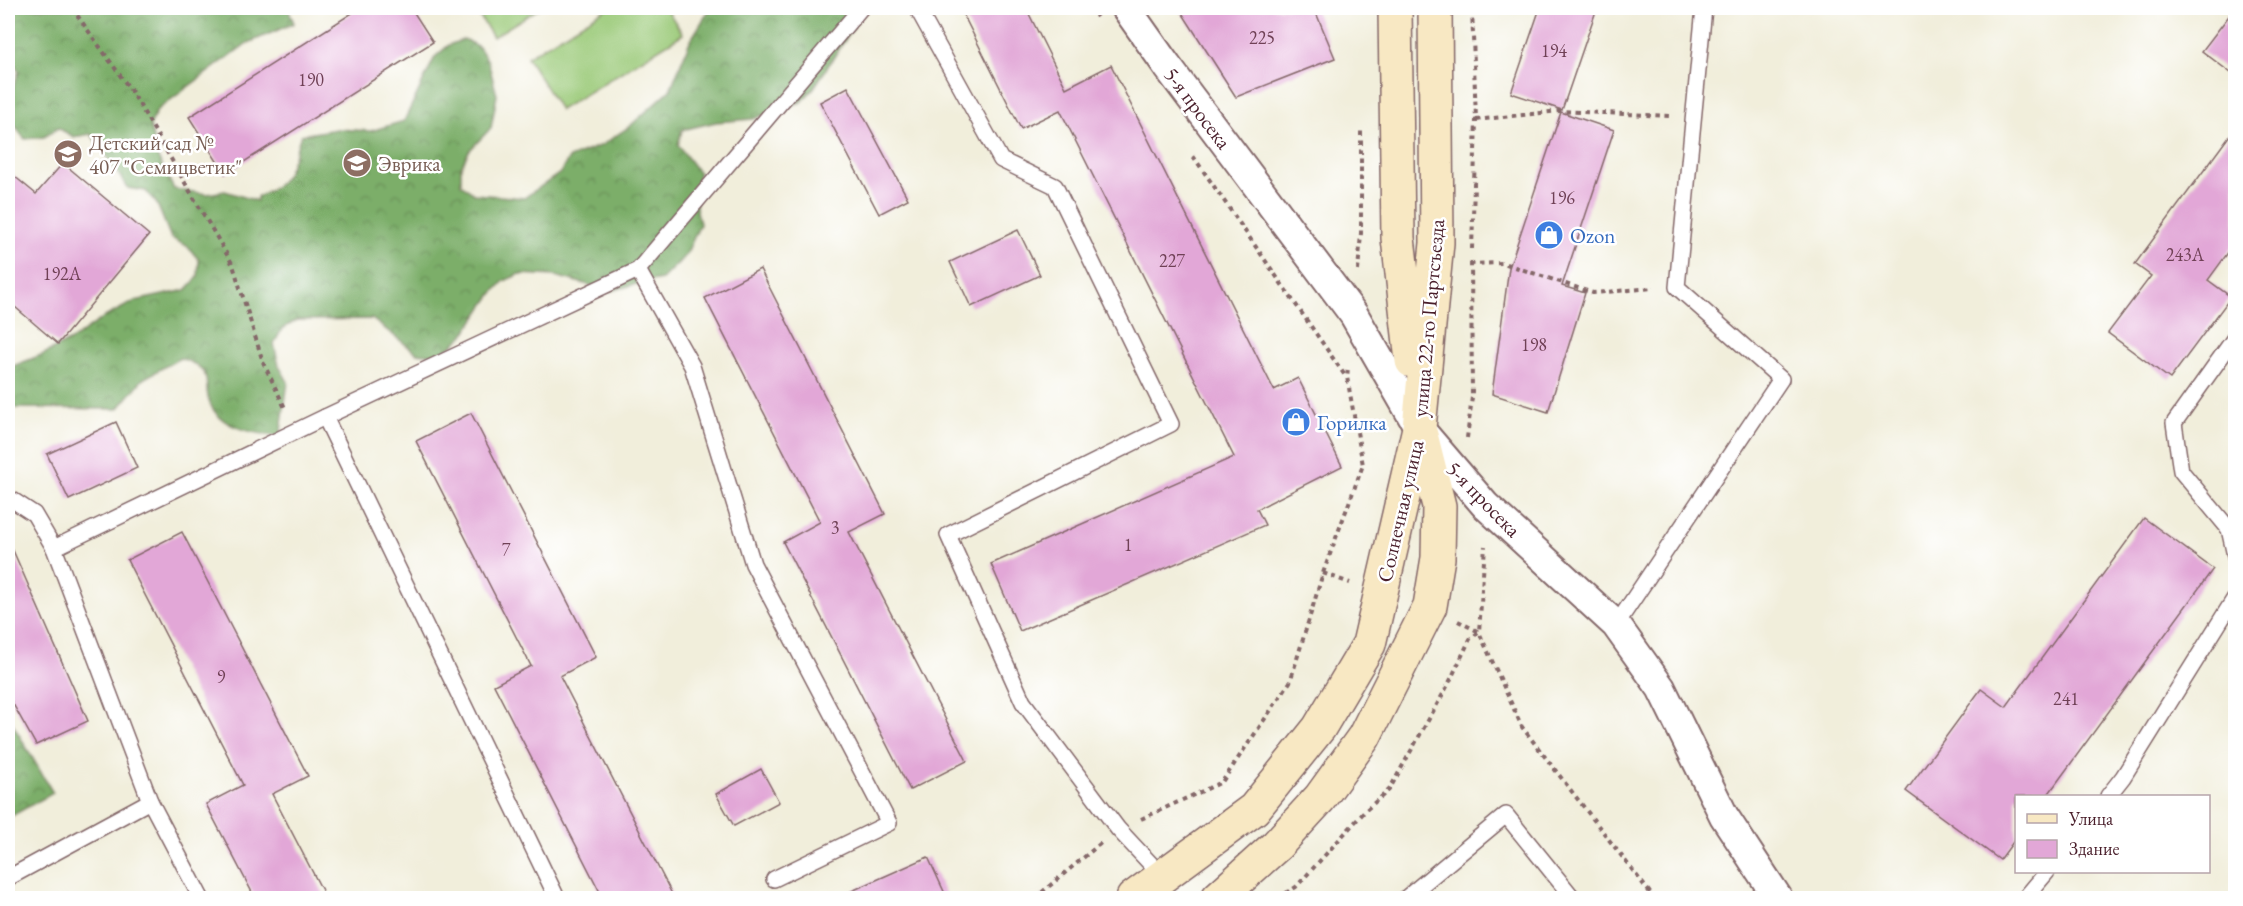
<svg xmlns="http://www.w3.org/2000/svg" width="2243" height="906" font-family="'EB Garamond',serif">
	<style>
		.grass { fill: #9bca79; stroke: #727452; stroke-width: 1.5 }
		.forest { fill: url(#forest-crowns); stroke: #63664a; stroke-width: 1.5 }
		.building { fill: #e2a7d7 }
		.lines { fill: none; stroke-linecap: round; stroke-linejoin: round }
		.lane-casing { stroke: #846769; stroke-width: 18 }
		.street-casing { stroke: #846769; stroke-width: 32 }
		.secondary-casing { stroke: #846769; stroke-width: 36 }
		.path { stroke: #846769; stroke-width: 4; stroke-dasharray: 4.5 4.5; stroke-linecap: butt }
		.lane { stroke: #fff; stroke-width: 15 }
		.street { stroke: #fff; stroke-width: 28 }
		.secondary { stroke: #f8e8c3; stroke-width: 33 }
		.labels { text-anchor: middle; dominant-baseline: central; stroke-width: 5; stroke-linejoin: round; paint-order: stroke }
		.number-label { font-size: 18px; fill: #704156 }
		.street-label { font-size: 21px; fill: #4a1f2b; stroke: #fff }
		.education-label { font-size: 21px; fill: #785e54; stroke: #fff; text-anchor: start }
		.shop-label { font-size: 21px; fill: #366cbe; stroke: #fff; text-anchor: start }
	</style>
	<defs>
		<pattern id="forest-crowns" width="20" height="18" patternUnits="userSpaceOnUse" patternTransform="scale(1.5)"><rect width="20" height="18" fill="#7cae69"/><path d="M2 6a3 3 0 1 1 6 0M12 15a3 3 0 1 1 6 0" fill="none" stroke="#688d57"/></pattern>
	</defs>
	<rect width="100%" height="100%" fill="#fff"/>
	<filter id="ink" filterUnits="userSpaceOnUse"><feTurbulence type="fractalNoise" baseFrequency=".0167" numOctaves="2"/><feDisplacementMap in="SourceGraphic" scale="12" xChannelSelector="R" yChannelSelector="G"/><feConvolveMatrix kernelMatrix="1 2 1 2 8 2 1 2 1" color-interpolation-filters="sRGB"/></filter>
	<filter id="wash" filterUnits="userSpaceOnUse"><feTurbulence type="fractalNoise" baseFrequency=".008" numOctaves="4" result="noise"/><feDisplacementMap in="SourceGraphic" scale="24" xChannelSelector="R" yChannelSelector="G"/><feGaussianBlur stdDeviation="1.35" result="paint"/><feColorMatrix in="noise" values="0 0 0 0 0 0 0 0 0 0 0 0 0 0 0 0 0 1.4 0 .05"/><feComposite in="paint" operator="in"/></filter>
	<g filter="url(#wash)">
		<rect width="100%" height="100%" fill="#f1eedb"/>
		<g class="grass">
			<polygon points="474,8 540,8 493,37"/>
			<polygon points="607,8 666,8 683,34 560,110 527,57"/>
		</g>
		<g class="forest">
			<path d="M 8,8 L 288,8 L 294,23 L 246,44 L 157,110 L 150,126 L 158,158 L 174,189 L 207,194 L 225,191 L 257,201 L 257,197 C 292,181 289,169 301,135 L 337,129 L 371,131 L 404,121 L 435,57 L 449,45 L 464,39 L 479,47 L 488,61 L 497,95 L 491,128 L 469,151 L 461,167 L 461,184 L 474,194 L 524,198 L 560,173 L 569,158 L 602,145 L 630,126 L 670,90 L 690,41 L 708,12 L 713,8 L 866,8 L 813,89 L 801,102 L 753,119 L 716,122 L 682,130 L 678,145 L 699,173 L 696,208 L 700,224 L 686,255 L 662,279 L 644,282 L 611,291 L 555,276 L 520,274 L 504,281 L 492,294 L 463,336 L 450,347 L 434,355 L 417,353 L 372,319 L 297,320 L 282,329 L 274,344 L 279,366 L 288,382 L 280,437 C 258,433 230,431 215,412 C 196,387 223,372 180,358 L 143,379 L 118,409 L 8,408 L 8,368 L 44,354 L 73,339 L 103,318 L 135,301 L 186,290 L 198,277 L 199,260 L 187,246 L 171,238 L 157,204 L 146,191 L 128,188 L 91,134 L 74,137 L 58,128 L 44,137 L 25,139 C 1,111 8,103 19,71 L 8,55 Z"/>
			<polygon points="8,716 53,793 8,818"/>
		</g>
		<g id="blocks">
			<g class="building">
				<polygon points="360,8 411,8 433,42 225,174 189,117"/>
				<polygon points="960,8 1026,8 1066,88 1111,65 1274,390 1298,378 1342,466 1257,509 1265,525 1020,631 991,564 1234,457 1060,110 1021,129"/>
				<polygon points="1179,8 1314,8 1335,58 1236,97"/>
				<polygon points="1540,8 1597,8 1562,110 1511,93"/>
				<polygon points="2235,8 2235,76 2202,51"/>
				<polygon points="848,87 908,199 879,214 820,102"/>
				<polygon points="1561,112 1614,130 1562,286 1585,293 1548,412 1492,394 1509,268"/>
				<polygon points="2235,128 2235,243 2208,280 2231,297 2170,379 2108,333 2151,276 2135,264"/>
				<polygon points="63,163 149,235 58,344 8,301 8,171 36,194"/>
				<polygon points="1018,230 1040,275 971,307 950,262"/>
				<polygon points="760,269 885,514 849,532 967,761 910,790 783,542 820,522 705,298"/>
				<polygon points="471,413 596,657 560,676 674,898 603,898 494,685 531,666 416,441"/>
				<polygon points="116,422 137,468 69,500 47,454"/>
				<polygon points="2144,518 2213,569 2047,796 2016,796 2016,838 2000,860 1906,791 1981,689 2006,707"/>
				<polygon points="182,532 308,776 272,794 326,898 255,898 206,804 243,785 127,560"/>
				<polygon points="8,539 88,721 36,745 8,695"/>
				<polygon points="761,769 779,802 734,826 716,794"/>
				<polygon points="928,857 947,898 836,898"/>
			</g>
		</g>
	</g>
	<g filter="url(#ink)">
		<use href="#blocks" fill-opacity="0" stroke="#846769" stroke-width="1.5"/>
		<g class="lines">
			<g class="lane-casing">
				<g id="lane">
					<polyline points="917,8 1001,160 1055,186 1171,424 948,535 1023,702 1118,829 1162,876"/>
					<polyline points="638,270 692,366 753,564 889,823 774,879"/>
					<polyline points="2236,336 2174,423 2181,471 2229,529 2236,560"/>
					<polyline points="325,417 557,898"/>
					<polyline points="8,497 34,514 54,548 325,417 638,270 861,8"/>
					<polyline points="1616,625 1781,379 1677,287 1704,8"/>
					<polyline points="2108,796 2123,777 2236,596"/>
					<polyline points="150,801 201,898"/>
					<polyline points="8,878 150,801 54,548"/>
					<polyline points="1406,898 1506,815 1573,898"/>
					<polyline points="2025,898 2047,872"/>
				</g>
			</g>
			<g class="street-casing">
				<polyline id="street" points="1126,8 1167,66 1354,315 1419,428 1485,505 1616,625 1661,688 1724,816 1778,898"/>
			</g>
			<g class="secondary-casing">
				<g id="secondary">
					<polyline points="1395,8 1398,238 1412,361"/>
					<polyline points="1133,898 1254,809 1319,728 1369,644 1419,428 1437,243 1435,8"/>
					<polyline points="1218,898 1277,845 1320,798 1364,737 1430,606 1438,558 1439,506 1421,435"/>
				</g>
			</g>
			<g class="path">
				<polyline points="72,8 132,92 233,265 263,362 286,410"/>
				<polyline points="1090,8 1097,17"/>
				<polyline points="1476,120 1559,111 1670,116"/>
				<polyline points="1193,156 1346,377"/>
				<polyline points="1472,249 1476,120 1472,8"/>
				<polyline points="1470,264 1503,263 1593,293 1654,288"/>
				<polyline points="1358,271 1361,233 1361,128"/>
				<polyline points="1467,438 1472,397 1471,260"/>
				<polyline points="1323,573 1350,583"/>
				<polyline points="1458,621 1479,632 1522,727 1654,898"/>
				<polyline points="1141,819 1222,782 1290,682 1323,573 1363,465 1347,377 1348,368"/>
				<polyline points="1035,898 1101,843"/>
				<polyline points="1278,898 1296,887 1366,810 1389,790 1448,685 1470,639 1479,632 1485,546"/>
			</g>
			<use href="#lane" class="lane"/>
			<use href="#street" class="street"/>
			<use href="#secondary" class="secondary"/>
		</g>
	</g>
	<defs>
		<g id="school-disc" transform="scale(1.5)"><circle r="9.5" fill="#8d6e63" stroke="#fff"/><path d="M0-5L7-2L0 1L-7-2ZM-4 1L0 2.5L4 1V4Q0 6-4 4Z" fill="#fff"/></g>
		<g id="shop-disc" transform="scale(1.5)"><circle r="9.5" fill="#3f7fe0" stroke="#fff"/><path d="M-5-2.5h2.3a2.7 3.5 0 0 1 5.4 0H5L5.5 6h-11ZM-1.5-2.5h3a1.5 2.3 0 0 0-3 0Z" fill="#fff"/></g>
	</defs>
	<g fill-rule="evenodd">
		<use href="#school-disc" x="68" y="154"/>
		<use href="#school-disc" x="357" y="163"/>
		<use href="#shop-disc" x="1549" y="235"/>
		<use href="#shop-disc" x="1296" y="422"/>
	</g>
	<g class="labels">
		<g class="number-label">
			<text x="1262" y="37">225</text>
			<text x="1554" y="50">194</text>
			<text x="311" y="79">190</text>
			<text x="1562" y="197">196</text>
			<text x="2185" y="254">243А</text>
			<text x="1172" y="260">227</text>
			<text x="62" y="273">192А</text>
			<text x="1534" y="344">198</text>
			<text x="835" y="527">3</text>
			<text x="1128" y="544">1</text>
			<text x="506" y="549">7</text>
			<text x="221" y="676">9</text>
			<text x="2066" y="698">241</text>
		</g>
		<g class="street-label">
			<text transform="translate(1198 108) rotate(53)">5-я просека</text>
			<text transform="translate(1428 318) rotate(-85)">улица 22-го Партсъезда</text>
			<text transform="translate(1484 499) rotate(46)">5-я просека</text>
			<text transform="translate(1400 511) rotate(-77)">Солнечная улица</text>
		</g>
		<g class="education-label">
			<text x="89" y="142">Детский сад №<tspan x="89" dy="24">407 "Семицветик"</tspan></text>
			<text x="378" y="163">Эврика</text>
		</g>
		<g class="shop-label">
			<text x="1570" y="235">Ozon</text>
			<text x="1317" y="422">Горилка</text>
		</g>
	</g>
	<rect width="2243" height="906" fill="none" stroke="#fff" stroke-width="30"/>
	<rect x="2015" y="795" width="195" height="78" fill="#ffffff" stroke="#b7a5aa" stroke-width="1.5"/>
	<rect x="2027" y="814" width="30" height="9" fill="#f8e8c3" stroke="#b7a5aa" stroke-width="1.5"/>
	<text x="2069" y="825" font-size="18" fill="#4a1f2b">Улица</text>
	<rect x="2027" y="840" width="30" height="18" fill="#e2a7d7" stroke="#b7a5aa" stroke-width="1.5"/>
	<text x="2069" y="855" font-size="18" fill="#4a1f2b">Здание</text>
</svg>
